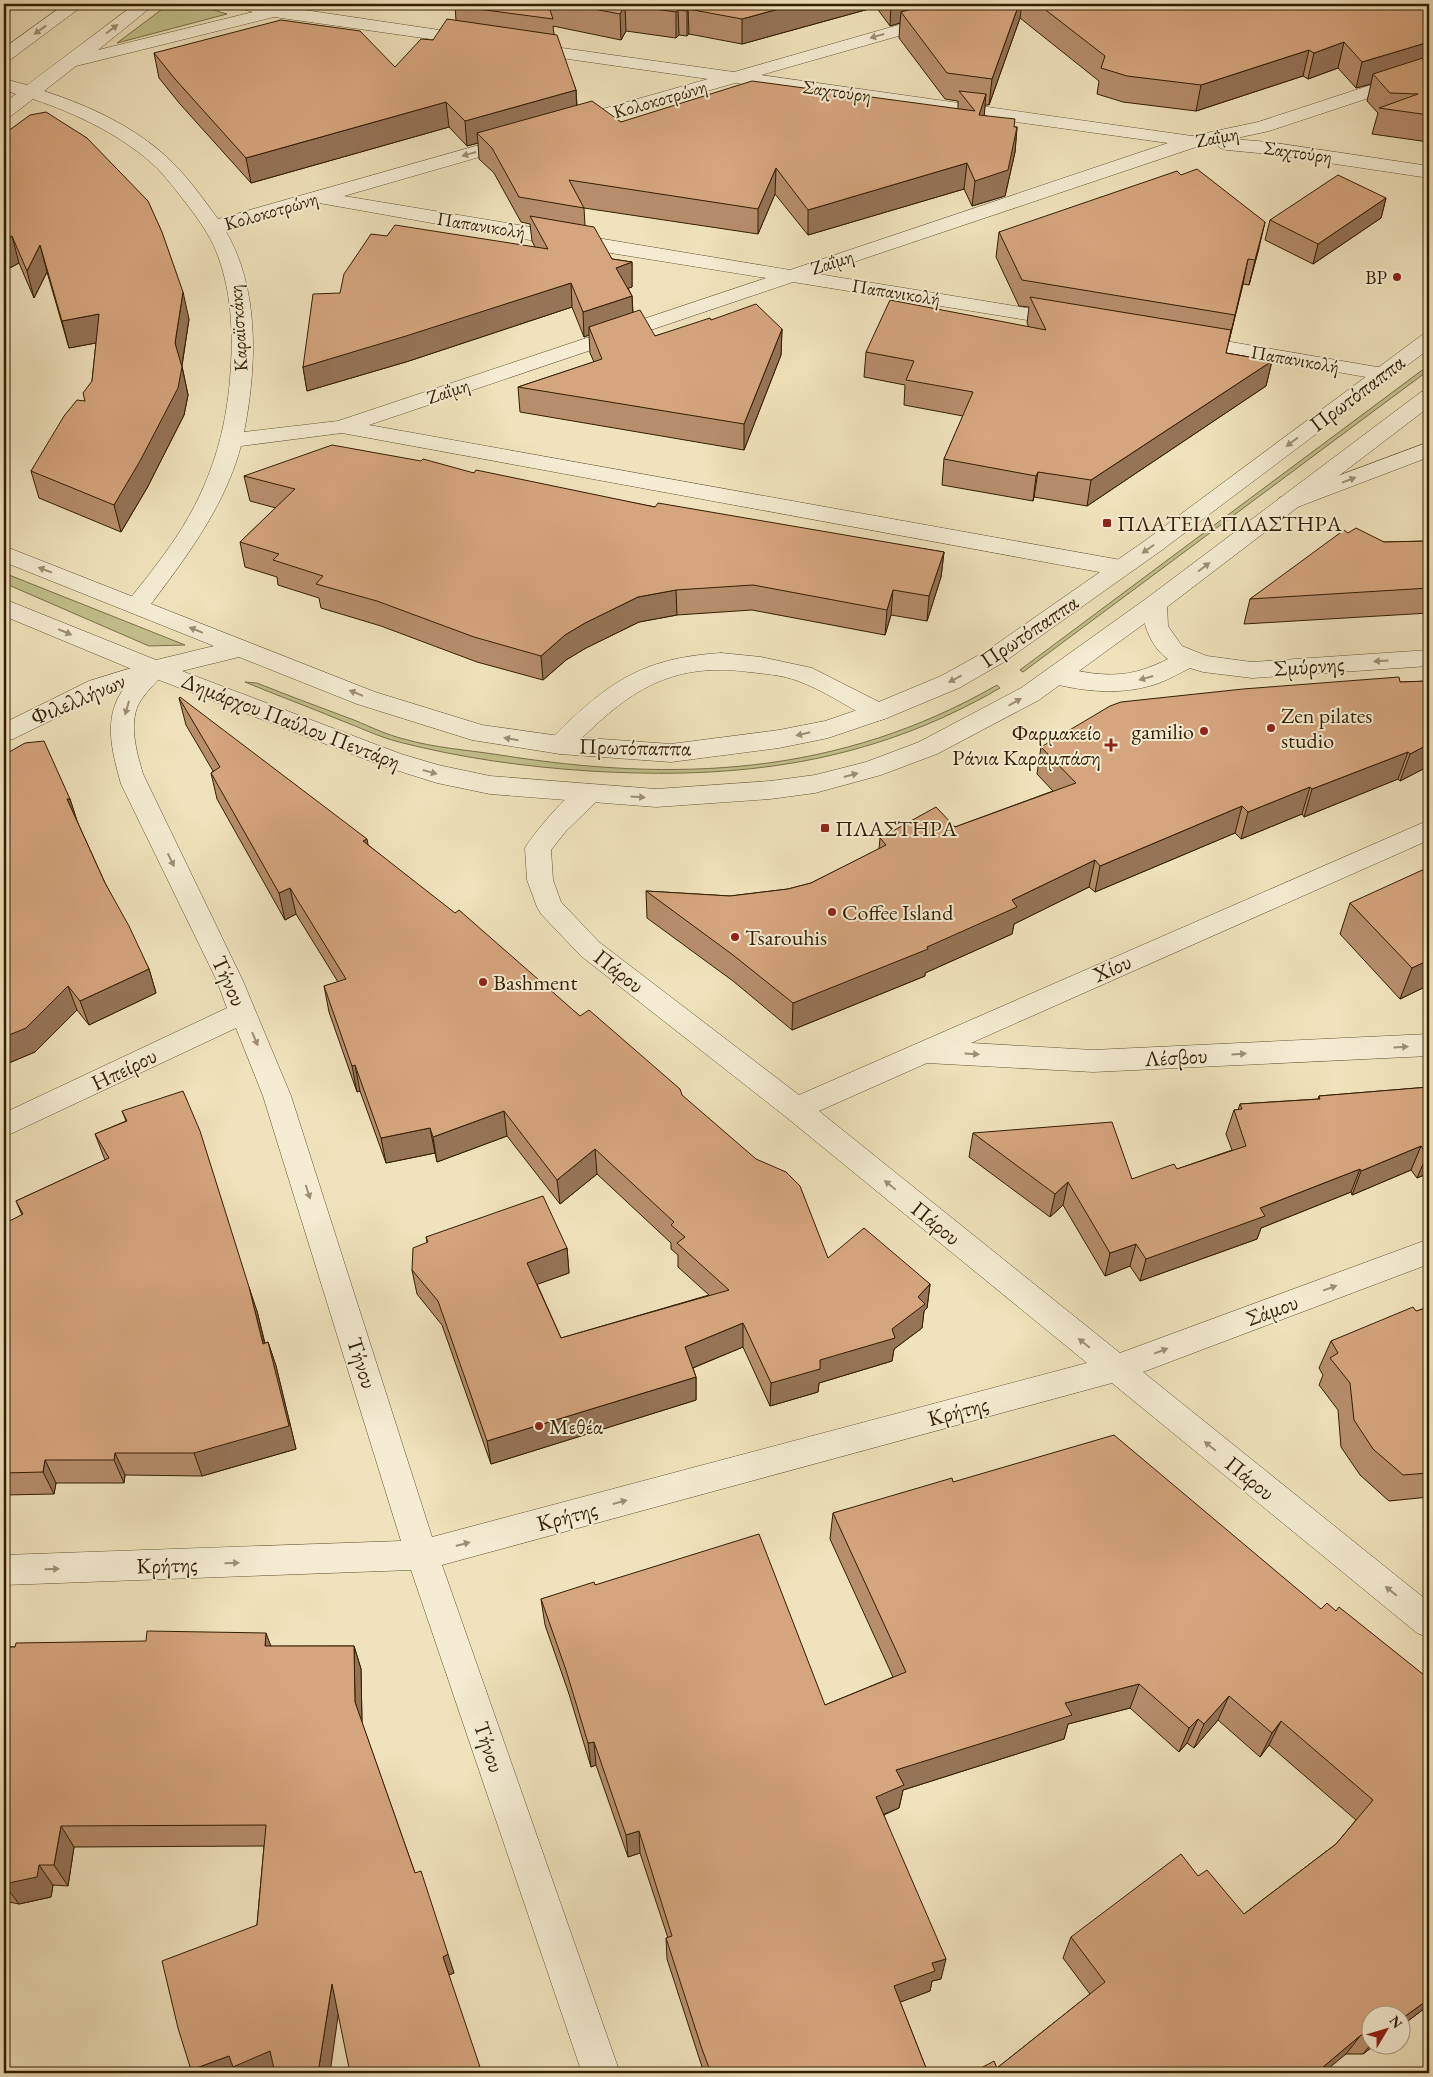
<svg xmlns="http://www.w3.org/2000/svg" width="1433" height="2077" font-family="'EB Garamond',serif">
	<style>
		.green { fill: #c2c08b; stroke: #7a6f46 }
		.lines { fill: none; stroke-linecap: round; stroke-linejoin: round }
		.service-casing { stroke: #624f2f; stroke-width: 1 }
		.minor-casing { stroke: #624f2f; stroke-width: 1 }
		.tertiary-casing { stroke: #624f2f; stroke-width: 1 }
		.service { fill: #f5ecd3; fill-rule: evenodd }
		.minor { fill: #f5ecd3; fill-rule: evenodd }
		.tertiary { fill: #f5ecd3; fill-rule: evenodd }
		.wall { fill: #b78e6c; stroke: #321e00; fill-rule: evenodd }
		.shaded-wall { fill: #957458; stroke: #321e00 }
		.building { fill: #d5a57d; stroke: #321e00 }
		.oneway { fill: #9d8f74 }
		.poi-dot { fill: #8f2418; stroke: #f5ecd3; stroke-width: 2 }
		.labels { text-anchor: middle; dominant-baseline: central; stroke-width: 4; stroke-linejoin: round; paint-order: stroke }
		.far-street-label { font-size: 19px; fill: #321e00; stroke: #f5ecd3 }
		.far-poi-label { font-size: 19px; fill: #321e00; stroke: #f5ecd3; text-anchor: end }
		.street-label { font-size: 22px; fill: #321e00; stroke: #f5ecd3 }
		.poi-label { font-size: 22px; fill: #321e00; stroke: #f5ecd3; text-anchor: start }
	</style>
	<rect width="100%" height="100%" fill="#f0e2bc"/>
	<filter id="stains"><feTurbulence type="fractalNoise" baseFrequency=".004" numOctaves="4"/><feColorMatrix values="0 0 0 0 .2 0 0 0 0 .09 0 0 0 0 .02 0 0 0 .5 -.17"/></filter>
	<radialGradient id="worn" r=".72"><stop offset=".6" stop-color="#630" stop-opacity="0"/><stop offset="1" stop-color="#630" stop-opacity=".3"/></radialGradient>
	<g class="green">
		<polygon points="169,4 194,4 227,14 117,43"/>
		<polygon points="1429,365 1429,370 1023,672 1020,670"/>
		<polygon points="4,573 185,645 149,646 4,583"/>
		<path d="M 245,682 L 257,683 C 289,696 322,708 354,720 C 371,727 387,735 404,739 C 435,748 468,750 500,755 C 676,783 839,776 997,685 L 1000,688 C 869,764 739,780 590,771 C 526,767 461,758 399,742 C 379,737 359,727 340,720 C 309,707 276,695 245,682 Z"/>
	</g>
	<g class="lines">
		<g class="service-casing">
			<path id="service" d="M 721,653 L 761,657 L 812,668 L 887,706 L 890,712 L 887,718 L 878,721 L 869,718 C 846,706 823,690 798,681 C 783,675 765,674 749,672 C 666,661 624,695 569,751 L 560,754 L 551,751 L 548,745 L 551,739 C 606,684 640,658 721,653 Z"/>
		</g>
		<g class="minor-casing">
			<g id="minor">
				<polygon points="65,4 85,4 10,60 4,61 4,48"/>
				<path d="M 135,4 L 155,4 L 98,50 L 253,12 L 239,8 L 236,4 L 264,4 L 473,35 L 479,36 L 482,40 L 479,44 L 473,45 L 274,17 L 76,66 L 44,91 C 90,106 138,128 173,163 C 190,180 204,200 218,219 L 514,135 L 521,137 L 524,141 L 521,145 L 344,196 L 790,270 L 1168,143 L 735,83 L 574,129 L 567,127 L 565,123 L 567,119 L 708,79 L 526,53 L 520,52 L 517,48 L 520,44 L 526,43 L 734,72 L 972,4 L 1000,4 L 997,8 L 761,75 L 1192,136 L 1258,122 L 1429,66 L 1429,78 L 1269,131 L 1232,139 L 1269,142 L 1429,166 L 1429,178 L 1269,154 L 1227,150 L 1220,148 L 1217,144 L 1219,141 L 1199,146 L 818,274 L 1064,314 L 1071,316 L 1074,320 L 1071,324 L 1064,326 L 793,282 L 369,425 L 1121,560 L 1129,563 L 1133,568 L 1129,573 L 1121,576 L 342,433 L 241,446 C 224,509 184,560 145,612 L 137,614 L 129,612 L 125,606 C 135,591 147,578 157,564 C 176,539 192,514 204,486 C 221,447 229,406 231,364 C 233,330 231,293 219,259 C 213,240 201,223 189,207 C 179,194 169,181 158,169 C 124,136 77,114 33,99 L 11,116 L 4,118 L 4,103 L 16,94 L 4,90 L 4,79 L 27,85 ZM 319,203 L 505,236 L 766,278 L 338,421 L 244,432 C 257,367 260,288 225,230 Z"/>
				<polygon points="1190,335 1383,368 1390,369 1394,374 1390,379 1383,380 1183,345 1180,341 1183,337"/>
				<polygon points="1429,442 1429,457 1295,508 1287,510 1279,508 1276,503 1279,498"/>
				<path d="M 1155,596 L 1163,598 L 1167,604 L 1168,626 L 1182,646 L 1207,656 L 1252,662 L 1429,650 L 1429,666 L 1252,678 L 1203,672 L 1190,668 C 1180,673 1170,679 1159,683 C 1123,696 1083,692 1047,682 L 1044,676 L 1047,670 C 1061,666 1076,671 1090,673 C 1121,677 1140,673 1168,659 C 1152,649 1136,616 1147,598 Z"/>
				<path d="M 154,661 L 162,663 L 166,669 C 159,681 148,689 141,700 C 127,721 137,753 143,774 L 243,981 L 291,1096 L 432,1537 L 1087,1363 L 786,1117 L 581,956 L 541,914 L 537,907 L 527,880 L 525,848 C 534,833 567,793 582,787 C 588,785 592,786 598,788 L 602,794 L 598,800 L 566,831 L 551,850 L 553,880 L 561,902 L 599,942 L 799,1095 L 1429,820 L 1429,840 L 971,1043 L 1093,1050 L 1429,1034 L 1429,1056 L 1093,1072 L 927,1063 L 819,1111 L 1120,1353 L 1429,1239 L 1429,1264 L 1143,1372 L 1429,1602 L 1429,1638 L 1417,1633 L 1112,1383 L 442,1565 L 620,2073 L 582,2073 L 411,1570 L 4,1585 L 4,1555 L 401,1541 L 263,1096 L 236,1028 L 4,1137 L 4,1113 L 227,1008 L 217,981 L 121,784 C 112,752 102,716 125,687 L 107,693 L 13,739 L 4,742 L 4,723 L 89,681 Z"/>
			</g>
		</g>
		<g class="tertiary-casing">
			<polygon id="tertiary" points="1429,333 1429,349 1162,550 1004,662 959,688 887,718 828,738 779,748 671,762 560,754 472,740 357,704 239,657 182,671 401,754 438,765 490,776 656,789 770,781 815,775 866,762 919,742 1021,688 1147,598 1421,392 1429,390 1429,407 1163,610 1039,700 937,754 881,775 815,793 770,799 656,807 490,794 437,783 383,766 146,675 4,616 4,599 156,660 214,646 4,562 4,546 375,692 482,725 560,736 671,744 779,730 825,721 869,706 941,676 988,650 1146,540 1422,335"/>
		</g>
		<use href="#service" class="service"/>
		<use href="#minor" class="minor"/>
		<use href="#tertiary" class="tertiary"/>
	</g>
	<g class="wall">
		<path d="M 444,4 L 1429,4 L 1429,142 L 1372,134 L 1378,113 L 1367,101 L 1371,84 L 1356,88 L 1338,68 L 1308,79 L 1303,76 L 1196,111 L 1123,102 L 1097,94 L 1099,81 L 1020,18 L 989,105 L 985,105 L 984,115 L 1014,127 L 1017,127 L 1015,152 L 1005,196 L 972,206 L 964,189 L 808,235 L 775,194 L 758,234 L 584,208 L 585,225 L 612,259 L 632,262 L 632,287 L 628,288 L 632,296 L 633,312 L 655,336 L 711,320 L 782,329 L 781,355 L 744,450 L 520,412 L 518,387 L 594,362 L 590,353 L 589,335 L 584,337 L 572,307 L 409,361 L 307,391 L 303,367 L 340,293 L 387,236 L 535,247 L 532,241 L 530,224 L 521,222 L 494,173 L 479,159 L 478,143 L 467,146 L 449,127 L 251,183 L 180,104 L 159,78 L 154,53 L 395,67 L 433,40 L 456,20 L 455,6 ZM 876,7 L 890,26 L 900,23 L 899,38 L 945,99 L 958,101 L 958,109 L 621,122 L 577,105 L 576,90 L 554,34 L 553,26 L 621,40 L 626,31 L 676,38 L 679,35 L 687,36 L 689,34 L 742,44 Z"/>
		<polygon points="4,134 189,319 182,366 188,395 184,415 147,488 121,532 39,498 31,471 85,401 92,381 96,343 69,348 47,272 34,298 19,263 4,271"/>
		<polygon points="1386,198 1381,218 1313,264 1265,240 1270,220"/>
		<polygon points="999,232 1259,248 1249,285 1243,284 1226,353 1272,361 1266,386 1087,506 1034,497 1033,501 942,485 944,459 963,416 904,405 905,385 864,377 866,352 1029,327 1027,323 1029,307 1019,306 996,257"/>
		<polygon points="474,473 655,507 944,552 941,577 927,621 891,615 885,635 752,610 677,615 639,622 586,648 566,660 543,680 477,662 381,626 321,608 319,598 278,585 277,577 245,567 240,542 276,508 250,501 244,476"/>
		<polygon points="1348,533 1384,542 1429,541 1429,613 1244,624 1250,599"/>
		<polygon points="1429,681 1429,766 1400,781 1398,779 1304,817 1302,814 1241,839 1235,833 1095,892 1089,887 1014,924 1012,934 925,973 925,976 792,1030 733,981 647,918 646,891 730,896 788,889 811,883 879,849 880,838 955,827 1053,791 1037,774 1041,747 1400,682"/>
		<polygon points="179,698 368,845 580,1016 682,1095 828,1258 930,1284 927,1308 924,1311 922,1328 894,1349 892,1361 819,1383 818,1392 770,1406 743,1347 693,1368 696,1377 696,1400 491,1464 442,1325 417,1294 412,1270 427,1242 426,1237 567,1248 569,1273 537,1284 561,1338 709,1295 678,1267 678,1255 671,1249 671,1243 597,1174 560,1204 507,1136 437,1162 435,1153 386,1163 360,1091 357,1092 329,1012 324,986 338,982 296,914 285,920 217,799 211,773 213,771 186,725"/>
		<polygon points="4,755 70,799 77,821 105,883 149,969 156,993 89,1025 77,1010 35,1052 4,1065"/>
		<polygon points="1350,903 1429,985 1400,999 1340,934"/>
		<polygon points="1429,1087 1429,1173 1417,1178 1411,1170 1352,1195 1351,1192 1261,1228 1257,1239 1140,1281 1130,1266 1105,1276 1063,1205 1050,1217 969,1157 973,1133 1132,1179 1177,1169 1232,1150 1226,1134 1234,1110 1238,1110 1240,1104 1318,1099 1319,1096"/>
		<polygon points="122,1111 257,1311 265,1343 268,1342 276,1366 296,1449 202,1476 125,1475 124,1483 56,1483 54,1494 4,1495 4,1224 22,1215 16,1201 105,1160 95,1134 126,1121"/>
		<polygon points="1429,1307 1429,1497 1389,1501 1360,1475 1341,1447 1338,1410 1319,1385 1323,1375 1319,1368 1331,1341"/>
		<polygon points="953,1482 1321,1609 1336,1611 1429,1679 1429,2005 1400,2027 1400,2014 1370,2014 1370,2044 1376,2044 1363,2054 1346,2054 997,2068 1090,1994 1063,1958 1071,1937 1198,1876 1244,1914 1336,1844 1356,1820 1269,1745 1260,1757 1218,1720 1194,1748 1187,1743 1179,1752 1130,1708 1068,1724 1064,1739 903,1790 899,1808 884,1815 941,1979 932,1981 930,1991 900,2002 928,2073 704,2073 667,1959 666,1938 668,1938 640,1853 628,1857 596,1765 591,1767 569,1694 545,1625 541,1599 595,1585 825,1705 893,1677 830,1539 833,1513"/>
		<polygon points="354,1646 361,1669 362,1723 415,1873 454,1973 338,2015 275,2071 269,2073 193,2073 191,2070 257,1925 264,1846 74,1847 68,1886 53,1885 51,1897 19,1904 4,1901 4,1647"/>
	</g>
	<g class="shaded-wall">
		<polygon points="797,4 876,4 876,7 742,44 742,19"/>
		<polygon points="891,4 966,4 901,12 900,23 890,26"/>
		<polygon points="1019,4 1022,4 1020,18 989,105 992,79"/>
		<polygon points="625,5 626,31 621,40 620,14"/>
		<polygon points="688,9 689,34 687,36 687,11"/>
		<polygon points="678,10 679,35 676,38 676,12"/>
		<polygon points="1344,42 1338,68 1308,79 1314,53"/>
		<polygon points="1429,42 1429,66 1373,74 1371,84 1356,88 1362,62"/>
		<polygon points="1309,50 1303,76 1196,111 1201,85"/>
		<polygon points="576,90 577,115 477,133 478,143 467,146 465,121"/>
		<polygon points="986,94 984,119 979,115"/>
		<polygon points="446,102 449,127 251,183 246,158"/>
		<polygon points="1017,127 1015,152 1005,196 972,206 975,181"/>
		<polygon points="967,163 964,189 808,235 808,210"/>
		<polygon points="776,168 775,194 758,234 758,209"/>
		<polygon points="1386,198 1381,218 1313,264 1318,244"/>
		<polygon points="1265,222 1259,248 1249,285 1255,260"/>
		<polygon points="12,236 19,263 4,271 4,240"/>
		<polygon points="40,245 47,272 34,298 27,271"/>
		<polygon points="1248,259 1243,284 1229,341 1235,315"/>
		<polygon points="632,262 632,287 617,292 616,268"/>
		<polygon points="571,283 572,307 409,361 307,391 303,367"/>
		<polygon points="183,292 189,319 181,371 175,343"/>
		<polygon points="632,296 633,320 589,327 589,335 584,337 583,312"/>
		<polygon points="99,314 106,341 69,348 62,321"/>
		<polygon points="782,329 781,355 744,450 744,424"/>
		<polygon points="1272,361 1266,386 1087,506 1091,480"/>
		<polygon points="182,367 188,395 184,415 147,488 121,532 114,505"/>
		<polygon points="1038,472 1034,497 1033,501 1036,476"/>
		<polygon points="944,552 941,577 927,621 929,596"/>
		<polygon points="676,590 677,615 639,622 586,648 566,660 543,680 541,656 565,635 585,623 638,597"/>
		<polygon points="893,590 891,615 885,635 887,610"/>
		<polygon points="1429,744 1429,766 1400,781 1410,754"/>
		<polygon points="1408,752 1398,779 1304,817 1312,789"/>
		<polygon points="1310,787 1302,814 1241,839 1248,812"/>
		<polygon points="67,799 70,799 78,824"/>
		<polygon points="1242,806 1235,833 1095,892 1100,866"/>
		<polygon points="367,839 372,866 363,841"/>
		<polygon points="1095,860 1089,887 1014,924 1012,934 925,973 925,976 792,1030 793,1003 927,947 1012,900"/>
		<polygon points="290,888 296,914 285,920 279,893"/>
		<polygon points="1429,960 1429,985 1400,999 1412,968"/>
		<polygon points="149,969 156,993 89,1025 80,1001"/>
		<polygon points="68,986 77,1010 35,1052 4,1065 4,1037"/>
		<polygon points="355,1065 360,1091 357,1092 352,1066"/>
		<polygon points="504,1111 507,1136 437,1162 433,1137"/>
		<polygon points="430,1128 435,1153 386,1163 381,1138"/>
		<polygon points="1421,1146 1411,1170 1352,1195 1361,1171"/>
		<polygon points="595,1149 597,1174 560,1204 557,1180"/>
		<polygon points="1429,1154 1429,1173 1417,1178 1427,1155"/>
		<polygon points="1360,1169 1351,1192 1261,1228 1257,1239 1140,1281 1146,1259 1260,1208"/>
		<polygon points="1068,1182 1063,1205 1050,1217 1055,1194"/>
		<polygon points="1136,1244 1130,1266 1105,1276 1110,1253"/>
		<polygon points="567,1248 569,1273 530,1287 527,1263"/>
		<polygon points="930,1284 927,1308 924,1311 922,1328 894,1349 892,1361 819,1383 818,1392 770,1406 771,1383 820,1360 918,1297"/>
		<polygon points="249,1287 257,1311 270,1367 263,1344"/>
		<polygon points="743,1323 743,1347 685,1371 685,1347"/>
		<polygon points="268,1342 276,1366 296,1449 202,1476 194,1453"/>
		<polygon points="696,1377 696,1400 491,1464 487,1441"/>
		<polygon points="115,1453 125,1475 124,1483 114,1460"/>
		<polygon points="45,1460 56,1483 54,1494 43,1472"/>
		<polygon points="266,1633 275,1657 265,1646"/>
		<polygon points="354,1646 361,1669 362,1725 355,1702"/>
		<polygon points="1139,1684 1130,1708 1068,1724 1064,1739 903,1790 899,1808 872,1819 876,1797 896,1770 1065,1703"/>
		<polygon points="1229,1696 1218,1720 1194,1748 1204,1724"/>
		<polygon points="1198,1719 1187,1743 1179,1752 1189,1728"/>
		<polygon points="1281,1721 1269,1745 1260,1757 1272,1733"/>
		<polygon points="594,1742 596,1765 591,1767 588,1743"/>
		<polygon points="61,1826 74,1847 68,1886 54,1865"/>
		<polygon points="639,1831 640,1853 628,1857 626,1835"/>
		<polygon points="39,1865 53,1885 51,1897 19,1904 4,1884"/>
		<polygon points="448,1954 454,1973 449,1975 443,1957"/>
		<polygon points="946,1959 941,1979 932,1981 930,1991 890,2006 894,1986 932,1963"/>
		<polygon points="332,1984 340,2002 330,2073 318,2073"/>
		<polygon points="1429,1999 1429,2005 1400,2027 1400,2020"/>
		<polygon points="1361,2035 1346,2054 1323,2073 1316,2073"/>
		<polygon points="1371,2044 1376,2044 1363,2054"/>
		<polygon points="270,2051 280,2068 269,2073 193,2073 191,2070 229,2056"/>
	</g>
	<g class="building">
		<polygon points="456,4 548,4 553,19 455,6"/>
		<polygon points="568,4 797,4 742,19 688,9 687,11 678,10 676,12 625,5 620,14"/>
		<polygon points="930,4 1019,4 992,79 947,73 901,12"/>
		<polygon points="1038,4 1429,4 1429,42 1362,62 1344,42 1314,53 1309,50 1201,85 1127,76 1101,68 1105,56"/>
		<polygon points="447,19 557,35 576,90 465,121 446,102 246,158 175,79 154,53 281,20 360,31 395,67 421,39 433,40"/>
		<polygon points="1429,56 1429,115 1379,108 1418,94 1390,93 1373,74"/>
		<polygon points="752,81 975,111 959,91 986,94 979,115 1015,119 1014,127 1017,127 1008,170 975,181 967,163 808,210 776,168 758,209 569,180 584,208 519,197 492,148 477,133 592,101 621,122"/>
		<polygon points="46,112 87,138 148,201 162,232 183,292 175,343 182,367 178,388 140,461 114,505 31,471 64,416 77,400 85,401 83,393 92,381 99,314 62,321 40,245 27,271 12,236 4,240 4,134 30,115"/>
		<polygon points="1197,169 1265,222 1255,260 1248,259 1235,315 1022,280 999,232 1177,171 1181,175"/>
		<polygon points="1338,175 1386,198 1318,244 1270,220"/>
		<polygon points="530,216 594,227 612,259 632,262 616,268 632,296 583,312 571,283 406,336 303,367 313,294 340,293 344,274 371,234 387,236 395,225 548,249"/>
		<polygon points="1030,297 1231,330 1226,353 1272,361 1091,480 1038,472 1036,476 944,459 973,392 906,380 914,361 866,352 890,300 1046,330"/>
		<polygon points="756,304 782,329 744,424 518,387 602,359 589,327 640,310 655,336 710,318 711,320"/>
		<polygon points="332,445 421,461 423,459 474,473 476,470 655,507 658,503 944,552 929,596 893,590 887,610 753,585 676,590 638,597 585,623 565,635 541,656 474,637 377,601 316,584 323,576 273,560 279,554 240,542 295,489 244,476"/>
		<polygon points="1356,528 1384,542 1429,541 1429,588 1250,599 1344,530 1348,533"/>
		<polygon points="1399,677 1400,682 1429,681 1429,744 1410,754 1408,752 1312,789 1310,787 1248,812 1242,806 1100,866 1095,860 1012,900 1017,907 927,947 928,949 793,1003 733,955 646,891 730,896 788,889 811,883 886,845 880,838 936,807 955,827 1076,783 1041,747 1110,706 1121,702 1243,689"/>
		<polygon points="180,697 367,839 363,841 455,913 459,910 580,1016 589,1010 680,1089 682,1095 756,1159 786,1172 800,1186 828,1258 864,1228 930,1284 918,1297 925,1304 892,1329 895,1338 820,1360 820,1369 771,1383 743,1323 685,1347 696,1377 487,1441 438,1301 412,1270 413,1248 428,1242 426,1237 543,1196 567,1248 527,1263 561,1338 729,1290 677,1243 685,1237 671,1225 674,1222 595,1149 557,1180 504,1111 433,1137 430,1128 381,1138 355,1065 352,1066 324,986 346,979 290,888 279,893 211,773 220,767 179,698"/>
		<polygon points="44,741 70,799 67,799 105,883 129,926 149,969 80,1001 68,986 26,1028 4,1037 4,755 25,743"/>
		<polygon points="1429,867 1429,960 1412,968 1350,903"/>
		<polygon points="1429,1087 1429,1154 1427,1155 1421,1146 1361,1171 1360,1169 1260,1208 1265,1216 1146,1259 1136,1244 1110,1253 1068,1182 1055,1194 973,1133 1112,1122 1132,1179 1174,1164 1177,1169 1246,1146 1234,1110 1242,1109 1240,1104 1320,1099 1319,1096"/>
		<polygon points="183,1091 200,1131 249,1287 263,1344 268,1342 289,1426 194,1453 115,1453 114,1460 45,1460 43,1472 4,1473 4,1224 23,1214 16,1201 109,1158 95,1134 127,1121 122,1111"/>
		<polygon points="1413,1307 1416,1311 1429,1307 1429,1473 1403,1475 1373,1449 1354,1420 1350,1383 1330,1358 1338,1353 1331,1341"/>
		<polygon points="1114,1435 1321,1609 1327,1603 1336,1611 1339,1607 1429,1679 1429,1999 1400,2020 1400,2014 1370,2014 1370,2036 1361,2035 1316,2073 972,2073 994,2061 997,2068 1105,1982 1071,1937 1181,1854 1198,1876 1207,1870 1244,1914 1336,1844 1373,1800 1281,1721 1272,1733 1229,1696 1204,1724 1198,1719 1189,1728 1139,1684 1065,1703 1072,1715 896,1770 904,1785 876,1797 946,1959 932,1963 935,1971 894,1986 928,2073 711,2073 702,2049 666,1938 672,1936 639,1831 626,1835 594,1742 588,1743 566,1670 541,1599 594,1582 595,1585 759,1534 825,1705 906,1672 833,1513 952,1478 953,1482"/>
		<polygon points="147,1631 266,1633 265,1646 354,1646 355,1702 415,1873 421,1871 448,1954 443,1957 482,2073 350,2073 332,1984 318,2073 275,2073 270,2051 233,2067 229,2056 191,2070 178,2028 162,1961 257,1925 266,1825 61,1826 54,1865 39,1865 37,1877 4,1884 4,1647 15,1647 16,1643 146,1641"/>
	</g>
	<defs><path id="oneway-solid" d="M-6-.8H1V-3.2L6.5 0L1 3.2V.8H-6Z" transform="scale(1.25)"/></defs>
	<g class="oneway">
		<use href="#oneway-solid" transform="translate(112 29) rotate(-37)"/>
		<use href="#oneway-solid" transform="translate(40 30) rotate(144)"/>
		<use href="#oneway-solid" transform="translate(877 36) rotate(164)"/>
		<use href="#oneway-solid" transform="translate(469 154) rotate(164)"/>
		<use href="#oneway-solid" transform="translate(1292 442) rotate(143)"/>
		<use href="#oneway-solid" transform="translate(1349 480) rotate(-21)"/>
		<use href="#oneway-solid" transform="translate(1148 549) rotate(145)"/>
		<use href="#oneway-solid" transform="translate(1204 567) rotate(-37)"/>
		<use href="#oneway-solid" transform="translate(45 570) rotate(-159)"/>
		<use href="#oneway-solid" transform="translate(196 630) rotate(-158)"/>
		<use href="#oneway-solid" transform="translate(65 632) rotate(23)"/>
		<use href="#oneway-solid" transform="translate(1381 661) rotate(176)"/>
		<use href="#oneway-solid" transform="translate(1146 678) rotate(164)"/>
		<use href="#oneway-solid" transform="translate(955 679) rotate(152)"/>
		<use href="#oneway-solid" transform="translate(356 693) rotate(-158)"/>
		<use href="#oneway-solid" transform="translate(1015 702) rotate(-30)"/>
		<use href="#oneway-solid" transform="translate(127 708) rotate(106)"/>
		<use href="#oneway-solid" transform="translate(803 734) rotate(167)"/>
		<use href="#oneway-solid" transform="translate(511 739) rotate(-170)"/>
		<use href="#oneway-solid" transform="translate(430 772) rotate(16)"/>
		<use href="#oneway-solid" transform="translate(851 775) rotate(-15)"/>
		<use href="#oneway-solid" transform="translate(638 797) rotate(3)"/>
		<use href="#oneway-solid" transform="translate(171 860) rotate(64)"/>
		<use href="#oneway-solid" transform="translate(255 1039) rotate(67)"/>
		<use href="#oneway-solid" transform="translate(1401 1047) rotate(-3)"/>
		<use href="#oneway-solid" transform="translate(972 1054) rotate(3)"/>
		<use href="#oneway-solid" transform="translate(1239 1054) rotate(-3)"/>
		<use href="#oneway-solid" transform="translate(890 1185) rotate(-141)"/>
		<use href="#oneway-solid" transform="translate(308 1192) rotate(72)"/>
		<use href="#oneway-solid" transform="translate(1330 1288) rotate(-20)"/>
		<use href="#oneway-solid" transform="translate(1084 1343) rotate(-141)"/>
		<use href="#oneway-solid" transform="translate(1161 1351) rotate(-21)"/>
		<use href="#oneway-solid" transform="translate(1210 1446) rotate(-141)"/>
		<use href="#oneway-solid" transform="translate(620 1502) rotate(-15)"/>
		<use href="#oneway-solid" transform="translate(463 1544) rotate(-15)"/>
		<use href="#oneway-solid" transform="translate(232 1563) rotate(-2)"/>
		<use href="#oneway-solid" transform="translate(52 1569) rotate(-2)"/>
		<use href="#oneway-solid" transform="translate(1391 1591) rotate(-141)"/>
	</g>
	<g class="poi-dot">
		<circle cx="1397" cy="277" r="5"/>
		<rect x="1102" y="518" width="10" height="10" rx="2.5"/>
		<circle cx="1271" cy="728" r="5"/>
		<circle cx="1204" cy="731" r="5"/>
		<path d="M1108.5 737.5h5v5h5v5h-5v5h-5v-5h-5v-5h5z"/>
		<rect x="820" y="823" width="10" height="10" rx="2.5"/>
		<circle cx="832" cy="912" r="5"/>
		<circle cx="735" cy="937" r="5"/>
		<circle cx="483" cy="982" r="5"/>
		<circle cx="539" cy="1426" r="5"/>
	</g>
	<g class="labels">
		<g class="far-street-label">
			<text transform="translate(837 91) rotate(8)">Σαχτούρη</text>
			<text transform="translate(660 99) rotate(-16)">Κολοκοτρώνη</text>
			<text transform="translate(1217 137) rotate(-11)">Ζαΐμη</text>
			<text transform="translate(1298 152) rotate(8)">Σαχτούρη</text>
			<text transform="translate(271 211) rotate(-16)">Κολοκοτρώνη</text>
			<text transform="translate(481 225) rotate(9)">Παπανικολή</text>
			<text transform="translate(832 262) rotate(-18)">Ζαΐμη</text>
			<text transform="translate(896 292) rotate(9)">Παπανικολή</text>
			<text transform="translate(238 328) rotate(-94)">Καραϊσκάκη</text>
			<text transform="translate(1295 359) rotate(10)">Παπανικολή</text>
			<text transform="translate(448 391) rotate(-19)">Ζαΐμη</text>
		</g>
		<g class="far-poi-label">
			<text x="1387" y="277">BP</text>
		</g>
		<g class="street-label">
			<text transform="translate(1357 393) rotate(-37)">Πρωτόπαππα</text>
			<text transform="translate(1029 631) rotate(-34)">Πρωτόπαππα</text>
			<text transform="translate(1309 666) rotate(-4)">Σμύρνης</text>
			<text transform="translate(78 699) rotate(-23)">Φιλελλήνων</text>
			<text transform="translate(291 721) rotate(21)">Δημάρχου Παύλου Πεντάρη</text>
			<text transform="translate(635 747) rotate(1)">Πρωτόπαππα</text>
			<text transform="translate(1112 968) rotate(-24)">Χίου</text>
			<text transform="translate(619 971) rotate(38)">Πάρου</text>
			<text transform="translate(229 981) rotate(65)">Τήνου</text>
			<text transform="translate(1176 1057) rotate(-3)">Λέσβου</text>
			<text transform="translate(124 1069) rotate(-26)">Ηπείρου</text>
			<text transform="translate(936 1223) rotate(39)">Πάρου</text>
			<text transform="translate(1272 1310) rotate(-20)">Σάμου</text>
			<text transform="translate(362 1363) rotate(72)">Τήνου</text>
			<text transform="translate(958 1411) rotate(-15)">Κρήτης</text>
			<text transform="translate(1250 1478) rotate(39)">Πάρου</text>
			<text transform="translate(567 1516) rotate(-15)">Κρήτης</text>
			<text transform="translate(167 1565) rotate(-2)">Κρήτης</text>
			<text transform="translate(489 1747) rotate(71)">Τήνου</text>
		</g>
		<g class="poi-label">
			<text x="1117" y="523">ΠΛΑΤΕΙΑ ΠΛΑΣΤΗΡΑ</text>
			<text x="1281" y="715">Zen pilates<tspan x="1281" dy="25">studio</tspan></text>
			<text x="1194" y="731" text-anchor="end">gamilio</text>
			<text x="1101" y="732" text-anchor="end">Φαρμακείο<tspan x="1101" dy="25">Ράνια Καραμπάση</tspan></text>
			<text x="835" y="828">ΠΛΑΣΤΗΡΑ</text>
			<text x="842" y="912">Coffee Island</text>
			<text x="745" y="937">Tsarouhis</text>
			<text x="493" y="982">Bashment</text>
			<text x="549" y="1426">Μεθέα</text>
		</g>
	</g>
	<rect width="1433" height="2077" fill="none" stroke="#f0e2bc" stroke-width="20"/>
	<rect x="5" y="5" width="1423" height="2067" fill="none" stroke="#321e00" stroke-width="2.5"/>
	<rect x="10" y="10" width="1413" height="2057" fill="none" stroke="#321e00"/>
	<g transform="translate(1386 2030) rotate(52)"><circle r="24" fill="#f5ecd3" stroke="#a79a7f"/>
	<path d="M0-4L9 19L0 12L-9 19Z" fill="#8f2418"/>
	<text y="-8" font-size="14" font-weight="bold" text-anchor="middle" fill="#321e00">N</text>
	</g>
	<rect width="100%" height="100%" filter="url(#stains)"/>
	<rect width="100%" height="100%" fill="url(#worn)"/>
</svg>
